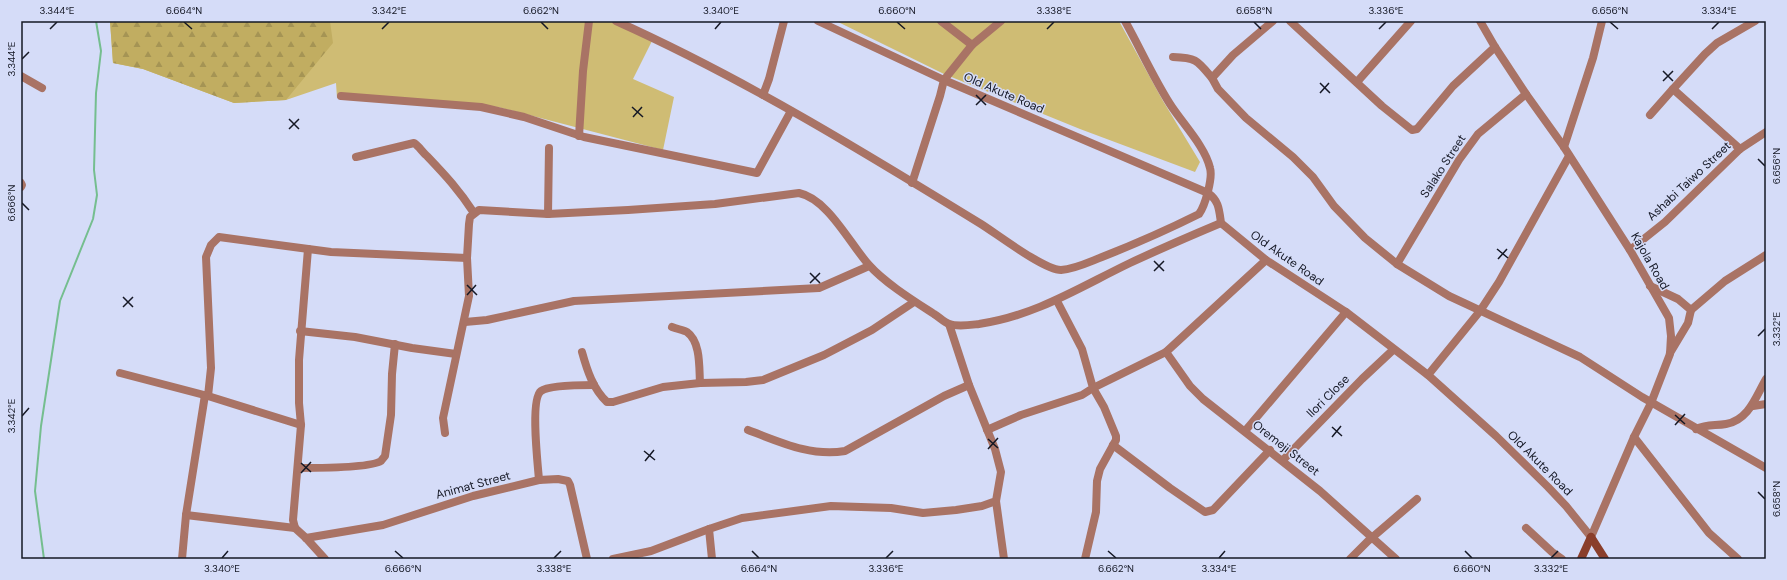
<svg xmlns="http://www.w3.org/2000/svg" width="1787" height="580" font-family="'DM Sans',sans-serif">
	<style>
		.green { fill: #cfbc74 }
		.forest { fill: url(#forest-firs) }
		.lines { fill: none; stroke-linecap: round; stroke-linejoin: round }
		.stream { stroke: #75be8f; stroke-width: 2 }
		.street { stroke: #a97365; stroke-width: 8 }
		.secondary { stroke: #8a3e2b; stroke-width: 8 }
		.ticks { fill: none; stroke: #151825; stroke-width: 1.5 }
		.labels { text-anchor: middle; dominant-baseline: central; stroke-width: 3; stroke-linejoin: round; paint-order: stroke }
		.street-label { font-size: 12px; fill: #151825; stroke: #d5dcf8 }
		.neatline { fill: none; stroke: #151825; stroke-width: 1.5 }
		.ticks-label { font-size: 10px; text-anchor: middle; fill: #151825 }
	</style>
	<defs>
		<pattern id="forest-firs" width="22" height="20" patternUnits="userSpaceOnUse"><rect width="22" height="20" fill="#c1ad61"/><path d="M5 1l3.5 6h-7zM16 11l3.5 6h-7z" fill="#a59454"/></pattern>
	</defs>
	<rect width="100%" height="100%" fill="#d5dcf8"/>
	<g class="green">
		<polygon points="110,21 619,21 653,39 633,79 674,97 663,150 498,107 337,98 336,83 286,100 234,103 143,69 113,63"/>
		<polygon points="836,21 1119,21 1163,101 1200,162 1195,172 1080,129 944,74"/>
	</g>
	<polygon class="forest" points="110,21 330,21 333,43 286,100 234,103 143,69 113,63"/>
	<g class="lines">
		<polyline class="stream" points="44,559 35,491 41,426 60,301 93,219 97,195 94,170 96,93 101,51 96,21"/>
		<g class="street">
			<path d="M 616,21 C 743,78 862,151 981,224 C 997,234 1044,270 1061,270 C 1075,269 1089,262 1102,257 C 1135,244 1167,230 1199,214 C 1205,206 1213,178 1210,168 C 1205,146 1182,123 1170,104 C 1153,77 1140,48 1125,21"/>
			<path d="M 818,21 L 944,80 L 1208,193 C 1219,201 1219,209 1221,223 L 1266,260 L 1346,312 L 1428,375 L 1496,436 L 1548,487 L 1566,506 L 1591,537 L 1634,437 L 1651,403 L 1670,354 L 1671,336 L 1669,318 L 1630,250 L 1564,147 L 1526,94 L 1495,47 L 1480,21"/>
			<polyline points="941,21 972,45 1001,21"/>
			<polyline points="1273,21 1233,55 1212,78 1218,89 1246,118 1293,157 1313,177 1334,206 1365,238 1397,264 1449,296 1580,357 1642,397 1766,468"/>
			<polyline points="1290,21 1382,106 1412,130 1417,129 1453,86 1495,47"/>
			<path d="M 1173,57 C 1197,58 1197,60 1212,78"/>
			<polyline points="21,76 42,88"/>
			<polyline points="1357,82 1411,21"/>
			<polyline points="763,95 769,79 784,21"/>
			<polyline points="341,96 481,107 524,117 584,137 757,173 791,111"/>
			<polyline points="1650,115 1673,89"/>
			<polyline points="579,136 583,71 589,21"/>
			<polyline points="1564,147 1593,58 1602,21"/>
			<polyline points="1740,149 1673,89 1705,54 1717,43 1755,21"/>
			<path d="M 356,157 L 414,143 C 419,146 422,152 427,156 C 446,176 459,190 474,213"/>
			<polyline points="21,183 22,185 21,187"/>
			<polyline points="912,183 940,96 944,80 972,45"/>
			<polyline points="548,214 549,148"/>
			<polyline points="308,249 299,360 299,403 301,425 293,520 295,528 306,538 325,559"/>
			<polyline points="1630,250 1665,222 1740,149 1766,132"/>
			<polyline points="1397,264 1459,160 1478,134 1526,94"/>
			<polyline points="1650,286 1678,299 1691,310 1688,323 1670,353"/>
			<polyline points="1691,310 1725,281 1766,255"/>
			<polyline points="465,322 487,320 574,301 819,288 869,266"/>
			<path d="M 672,327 C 677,329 683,330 687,332 C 701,342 699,368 700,383"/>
			<polyline points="300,331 355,337 412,348 456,354"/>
			<path d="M 582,352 C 587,370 593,389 607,402 L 613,402 L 663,387 L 700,383 L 746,382 L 763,380 L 824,355 L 872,330 L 914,302"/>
			<polyline points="1166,352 1190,386 1203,399 1320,491 1396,559"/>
			<polyline points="120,373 208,396 301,425"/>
			<polyline points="1428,375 1480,311 1499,282 1569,156"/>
			<polyline points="208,396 211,368 206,257 211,245 219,237 331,252 467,258"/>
			<polyline points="1753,406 1766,404"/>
			<path d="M 1696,429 C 1707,424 1715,426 1726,424 C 1749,420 1756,396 1766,379"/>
			<path d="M 748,430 C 780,442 811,457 845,451 L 944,396 L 969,385"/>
			<polyline points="987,430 1021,415 1082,395 1093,388 1082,349 1057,301"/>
			<polyline points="1245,431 1346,312"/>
			<path d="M 445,433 L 443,418 L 469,296 L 467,258 L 469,224 L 470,217 L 479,210 L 548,214 L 628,210 L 715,204 L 799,193 C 828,199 850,244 869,265 C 885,283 914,301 934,314 C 939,317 944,322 949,324 C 958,327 970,325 979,324 C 1035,316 1080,287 1130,263 C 1160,249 1190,236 1221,223"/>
			<polyline points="1634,437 1709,533 1738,559"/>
			<polyline points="1113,445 1170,488 1205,512 1213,510 1270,450"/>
			<polyline points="1283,460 1362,379 1393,350"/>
			<path d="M 298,468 C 312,468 370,468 381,461 C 382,460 383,458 385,456 L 391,415 L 392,374 L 395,344"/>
			<path d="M 539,480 C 538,466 530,399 541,391 C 549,385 583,385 594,385"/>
			<polyline points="996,501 1004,559"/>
			<polyline points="186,515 295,528"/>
			<polyline points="1526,528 1552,552 1562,559"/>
			<polyline points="306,538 383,525 473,496 539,480 558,479 568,481 570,485 587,559"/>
			<polyline points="182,559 186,515 205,395"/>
			<polyline points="613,559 651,551 709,529"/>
			<polyline points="712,559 709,529 742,518 831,506 891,508 923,513 956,510 982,506 996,501 1001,472 995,449 969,385 949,324"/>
			<polyline points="1085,559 1096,512 1097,481 1100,469 1116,440 1116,436 1104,407 1093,388 1166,352 1266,260"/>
			<polyline points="1350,559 1368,541 1417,499"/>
		</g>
		<g class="secondary">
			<polyline points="1591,537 1605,559"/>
			<polyline points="1581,559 1591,537"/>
		</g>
	</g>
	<path class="ticks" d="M 184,22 L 192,29M 541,22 L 548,29M 897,22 L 905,29M 1254,22 L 1261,29M 1610,22 L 1618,29M 50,29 L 57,22M 382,29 L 389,22M 715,29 L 721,22M 1047,29 L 1054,22M 1379,29 L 1386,22M 1712,29 L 1719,22M 22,59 L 29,52M 1663,71 L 1673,81M 1663,81 L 1673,71M 1320,83 L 1330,93M 1320,93 L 1329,83M 976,95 L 986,105M 976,105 L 986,95M 632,107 L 643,117M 633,117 L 642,107M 289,119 L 299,129M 289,129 L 299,119M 1758,159 L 1765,166M 22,203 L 29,210M 1497,249 L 1508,258M 1498,259 L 1507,249M 1154,261 L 1164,271M 1154,271 L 1164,261M 810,273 L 820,283M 810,283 L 820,273M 467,285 L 477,295M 467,295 L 476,285M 123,297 L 133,307M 123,307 L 133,297M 1758,336 L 1765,329M 1675,415 L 1685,424M 22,416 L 29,408M 1675,425 L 1685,414M 1332,427 L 1342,436M 1332,437 L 1341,426M 988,439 L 998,448M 988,449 L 998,438M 644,451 L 655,460M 645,461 L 654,450M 301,463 L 311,472M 301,473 L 311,462M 1758,492 L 1765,499M 395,551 L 403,558M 752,551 L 759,558M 1108,551 L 1116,558M 1465,551 L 1472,558M 222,558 L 228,551M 554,558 L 561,551M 886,558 L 893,551M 1219,558 L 1225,551M 1551,558 L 1558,551"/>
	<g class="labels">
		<g class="street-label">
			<text transform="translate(1004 93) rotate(23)">Old Akute Road</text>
			<text transform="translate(1443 166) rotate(-57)">Salako Street</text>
			<text transform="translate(1689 181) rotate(-43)">Ashabi Taiwo Street</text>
			<text transform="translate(1287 258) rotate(35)">Old Akute Road</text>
			<text transform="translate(1650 261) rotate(60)">Kajola Road</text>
			<text transform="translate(1328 396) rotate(-45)">Ilori Close</text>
			<text transform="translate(1286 448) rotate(38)">Oremeji Street</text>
			<text transform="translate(1540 463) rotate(45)">Old Akute Road</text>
			<text transform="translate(473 485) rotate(-15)">Animat Street</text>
		</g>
	</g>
	<rect width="1787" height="580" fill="none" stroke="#d5dcf8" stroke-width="44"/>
	<rect x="22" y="22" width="1743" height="536" class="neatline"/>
	<g class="ticks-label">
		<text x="57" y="14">3.344°E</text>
		<text x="184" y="14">6.664°N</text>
		<text x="389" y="14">3.342°E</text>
		<text x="541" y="14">6.662°N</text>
		<text x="721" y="14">3.340°E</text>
		<text x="897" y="14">6.660°N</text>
		<text x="1054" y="14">3.338°E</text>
		<text x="1254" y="14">6.658°N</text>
		<text x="1386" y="14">3.336°E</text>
		<text x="1610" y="14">6.656°N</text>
		<text x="1719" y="14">3.334°E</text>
		<text transform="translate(11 59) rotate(-90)" y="4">3.344°E</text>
		<text transform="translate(1776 166) rotate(-90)" y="4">6.656°N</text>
		<text transform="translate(11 203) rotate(-90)" y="4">6.666°N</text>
		<text transform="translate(1776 329) rotate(-90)" y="4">3.332°E</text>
		<text transform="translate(11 416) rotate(-90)" y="4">3.342°E</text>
		<text transform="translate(1776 499) rotate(-90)" y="4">6.658°N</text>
		<text x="222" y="572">3.340°E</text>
		<text x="403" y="572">6.666°N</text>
		<text x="554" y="572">3.338°E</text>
		<text x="759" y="572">6.664°N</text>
		<text x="886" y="572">3.336°E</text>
		<text x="1116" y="572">6.662°N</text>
		<text x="1219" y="572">3.334°E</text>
		<text x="1472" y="572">6.660°N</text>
		<text x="1551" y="572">3.332°E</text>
	</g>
</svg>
